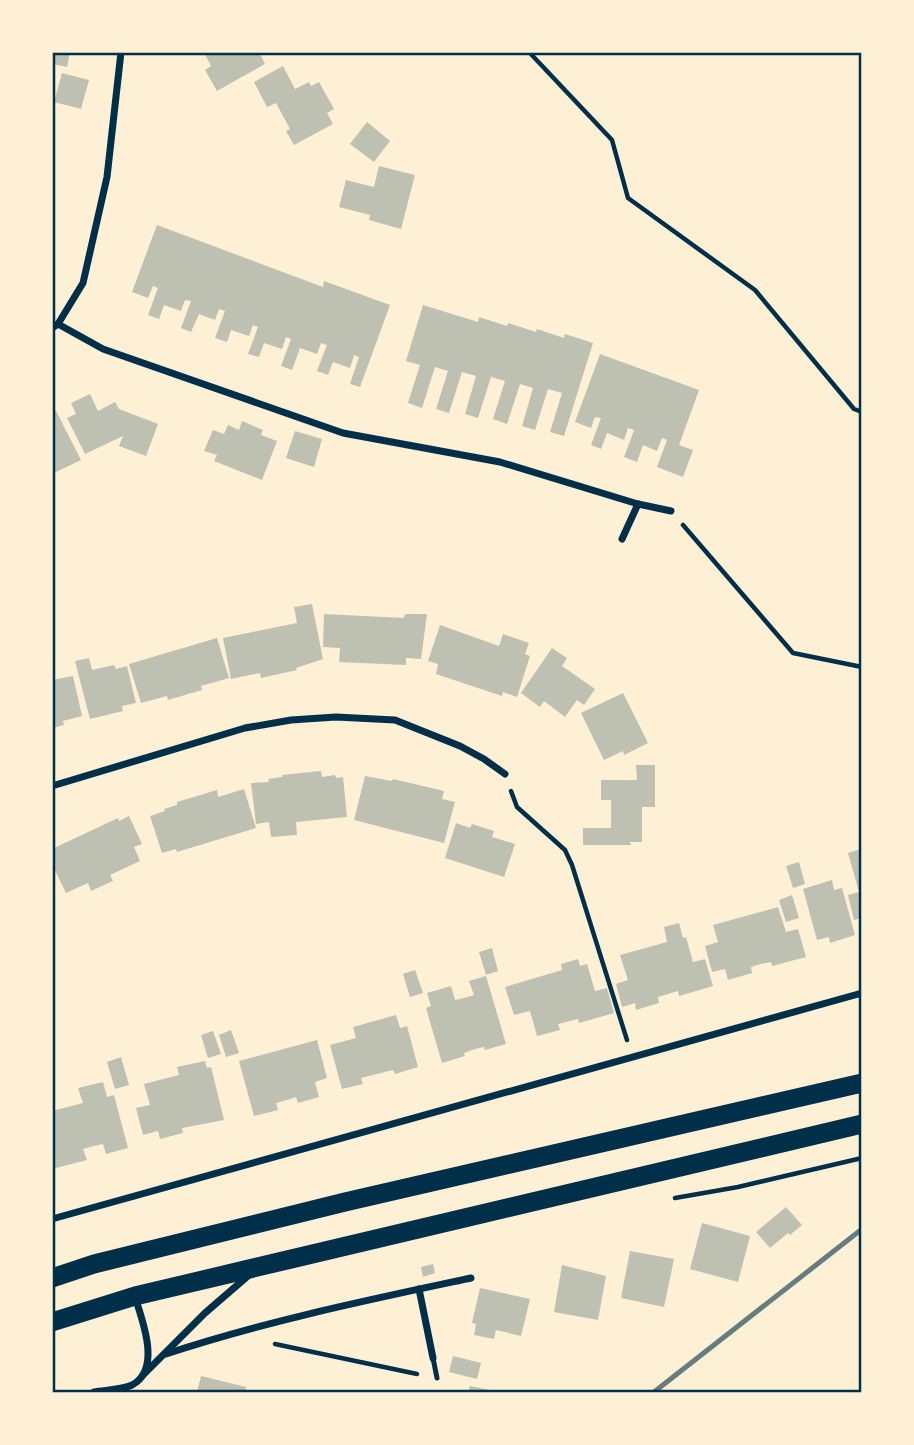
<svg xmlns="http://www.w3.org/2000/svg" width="914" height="1445" font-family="Helvetica,sans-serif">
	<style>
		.building { fill: #bec0b2 }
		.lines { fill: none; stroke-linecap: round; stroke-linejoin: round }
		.path { stroke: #003049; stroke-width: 4.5 }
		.service { stroke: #003049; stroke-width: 5 }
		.minor { stroke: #003049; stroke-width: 7 }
		.trunk { stroke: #003049; stroke-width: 19 }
		.rail { stroke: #657d81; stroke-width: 5 }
		.neatline { fill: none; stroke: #003049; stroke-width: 2.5 }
	</style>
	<rect width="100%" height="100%" fill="#fdf0d5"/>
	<g class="building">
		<polygon points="52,52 70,52 67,67 52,64"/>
		<polygon points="204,52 259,52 265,64 217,91 205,70 211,66"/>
		<polygon points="283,66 295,89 309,82 311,86 319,82 334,109 327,113 333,124 294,145 286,131 290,129 276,103 267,107 254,82"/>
		<polygon points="62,73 89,80 81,109 54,102"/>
		<polygon points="367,122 390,141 374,162 350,144"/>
		<polygon points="379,166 415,175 401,229 369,220 370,215 339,207 346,180 374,187"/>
		<polygon points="157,225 323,287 324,281 390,305 360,387 350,384 359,357 354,355 350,368 333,362 328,375 317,371 327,345 321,343 317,354 300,348 292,370 281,366 291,339 286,337 282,349 264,343 259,357 248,354 258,327 253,325 249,336 231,330 227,342 215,338 225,311 219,309 215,320 199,314 191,332 181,328 191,301 185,300 181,311 164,305 159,319 148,315 158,288 153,286 148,298 132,292"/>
		<polygon points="423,305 478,322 479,317 507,326 508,323 536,332 537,329 564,338 565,334 593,343 564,436 550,432 562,393 548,389 535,430 522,426 533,388 520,384 507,424 493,419 505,381 491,377 478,418 465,414 476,376 462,372 449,413 436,409 448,371 435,367 422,408 408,403 420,365 406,361"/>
		<polygon points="600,354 699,390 679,445 693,450 683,477 657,467 667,440 662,438 657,451 643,445 637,462 624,457 634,430 628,428 624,440 607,433 601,449 591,445 601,418 595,417 591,428 575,422"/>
		<polygon points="90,394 98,411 115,402 119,409 158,424 146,456 119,446 123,436 85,454 67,418 76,414 71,403"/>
		<polygon points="55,409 81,460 52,474 52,410"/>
		<polygon points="242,421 263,430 261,435 277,441 262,480 214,461 217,455 204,451 213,430 224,434 228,425 239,430"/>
		<polygon points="295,431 322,439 314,467 286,458"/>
		<polygon points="312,604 323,659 296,668 297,670 261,678 260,673 231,679 223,638 297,623 294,607"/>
		<polygon points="324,614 404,618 405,614 427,614 421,659 406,658 406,665 339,662 340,648 323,647"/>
		<polygon points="440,625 499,646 503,634 529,643 525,654 530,656 517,697 503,692 502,696 436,674 438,664 428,661"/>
		<polygon points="217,638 229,678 201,686 202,690 168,700 167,696 141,703 129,664"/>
		<polygon points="552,648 567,658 562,666 595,689 584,705 577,700 565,717 544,701 540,707 521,693"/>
		<polygon points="89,658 92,670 114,665 116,669 127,666 136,703 122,706 123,711 90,719 75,661"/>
		<polygon points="73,676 82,716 63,721 64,725 52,728 52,680"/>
		<polygon points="623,693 648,743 624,755 623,751 604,760 581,713"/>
		<polygon points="636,765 655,765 655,807 642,807 642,842 630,842 631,845 583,845 583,828 611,828 611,800 601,800 601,780 637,780"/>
		<polygon points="321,771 322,777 335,775 336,778 343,777 347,817 296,822 297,835 271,837 269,822 256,824 251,783 269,782 268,779 282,777 282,775"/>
		<polygon points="365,776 392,781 393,779 444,791 442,799 455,802 444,843 354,820"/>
		<polygon points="244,789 256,828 177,852 176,849 162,853 150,816 165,811 164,809 177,805 177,802 217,790 218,797"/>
		<polygon points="129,816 142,844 134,847 140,861 110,875 113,881 91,891 88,883 66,893 52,864 52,849 118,818 119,821"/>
		<polygon points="456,823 470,828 472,824 494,831 492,837 515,844 504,877 445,858"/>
		<polygon points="861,849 862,918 854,920 848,895 859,892 848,853"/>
		<polygon points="799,862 805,884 793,888 786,866"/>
		<polygon points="832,880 834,890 842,888 855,935 830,943 829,937 817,940 803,889"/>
		<polygon points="792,895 799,918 786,922 779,900"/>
		<polygon points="778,907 786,932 798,929 806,957 772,966 771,962 761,964 751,967 752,973 728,980 725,969 712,972 705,946 718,942 713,925"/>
		<polygon points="679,923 683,938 686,937 693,962 705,959 713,986 679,996 678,991 658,997 659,1003 636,1010 635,1003 622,1007 616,984 628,980 620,955 667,942 664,927"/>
		<polygon points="492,948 498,971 486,975 479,952"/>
		<polygon points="578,959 580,966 587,964 595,991 607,988 614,1013 579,1023 578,1019 558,1024 560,1030 537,1036 530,1011 514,1015 505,987 562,970 561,964"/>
		<polygon points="415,970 423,993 410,997 403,974"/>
		<polygon points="486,976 506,1044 485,1050 484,1047 475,1049 464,1053 465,1056 442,1063 426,1008 431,1006 427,993 451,986 455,1000 460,999 474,995 469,981"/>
		<polygon points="396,1015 400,1028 407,1026 418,1067 395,1074 393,1070 361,1078 363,1084 342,1089 330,1045 356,1038 353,1027"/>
		<polygon points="231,1030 239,1053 226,1057 219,1035"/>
		<polygon points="213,1031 221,1054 208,1058 201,1035"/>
		<polygon points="317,1040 327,1078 315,1082 319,1097 298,1103 296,1097 287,1100 276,1103 278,1110 254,1116 239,1061"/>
		<polygon points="121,1057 129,1085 115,1089 107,1062"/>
		<polygon points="205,1061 207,1068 211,1067 224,1120 182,1128 183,1133 160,1139 158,1131 143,1135 136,1108 150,1105 144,1084 179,1075 177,1067"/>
		<polygon points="103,1082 107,1097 114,1095 128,1148 106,1154 103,1144 94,1146 83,1149 87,1160 52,1169 52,1111 83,1103 78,1088"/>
		<polygon points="786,1207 802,1225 790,1235 788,1233 770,1248 756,1232"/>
		<polygon points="702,1223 750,1236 738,1282 690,1269"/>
		<polygon points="630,1251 674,1259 664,1307 621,1298"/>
		<polygon points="433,1264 435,1273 423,1277 421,1267"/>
		<polygon points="562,1265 606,1276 598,1320 554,1312"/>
		<polygon points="480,1288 530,1299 521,1336 496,1330 494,1339 474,1335 476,1324 472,1323"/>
		<polygon points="453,1356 481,1363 477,1379 449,1372"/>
		<polygon points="201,1376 246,1387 245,1392 197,1392"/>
		<polygon points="470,1386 494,1391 494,1392 468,1392"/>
	</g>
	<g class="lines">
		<g class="path">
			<polyline points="529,52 612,140 628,198 755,290 854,409 862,412"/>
			<polyline points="683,525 793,653 862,667"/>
			<polyline points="511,791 517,807 565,850 572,865 627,1040"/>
			<polyline points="675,1198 738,1187 862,1158"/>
			<polyline points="275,1344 417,1374"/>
		</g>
		<polyline class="service" points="433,1358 437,1378"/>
		<g class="minor">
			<polyline points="58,324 103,349 343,433 500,462 638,504 671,511"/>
			<polyline points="52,328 58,324 83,283 107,177 121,52"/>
			<polyline points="622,539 638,504"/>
			<polyline points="52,786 245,728 291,720 336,717 395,720 460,746 484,759 505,774"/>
			<polyline points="52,1219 862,993"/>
			<polyline points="419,1289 433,1358"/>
			<path d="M 166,1354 C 266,1321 368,1300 471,1278"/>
			<polyline points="143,1375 205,1313 249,1275"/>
			<path d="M 94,1392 C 105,1390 122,1390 132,1385 C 162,1369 142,1320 135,1297"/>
		</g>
		<g class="trunk">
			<polyline points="52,1278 94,1264 345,1202 862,1083"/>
			<polyline points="52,1322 135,1296 862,1124"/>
		</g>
		<polyline class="rail" points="654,1392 862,1229"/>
	</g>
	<rect width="914" height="1445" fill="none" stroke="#fdf0d5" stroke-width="108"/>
	<rect x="54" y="54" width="806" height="1337" class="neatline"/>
</svg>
